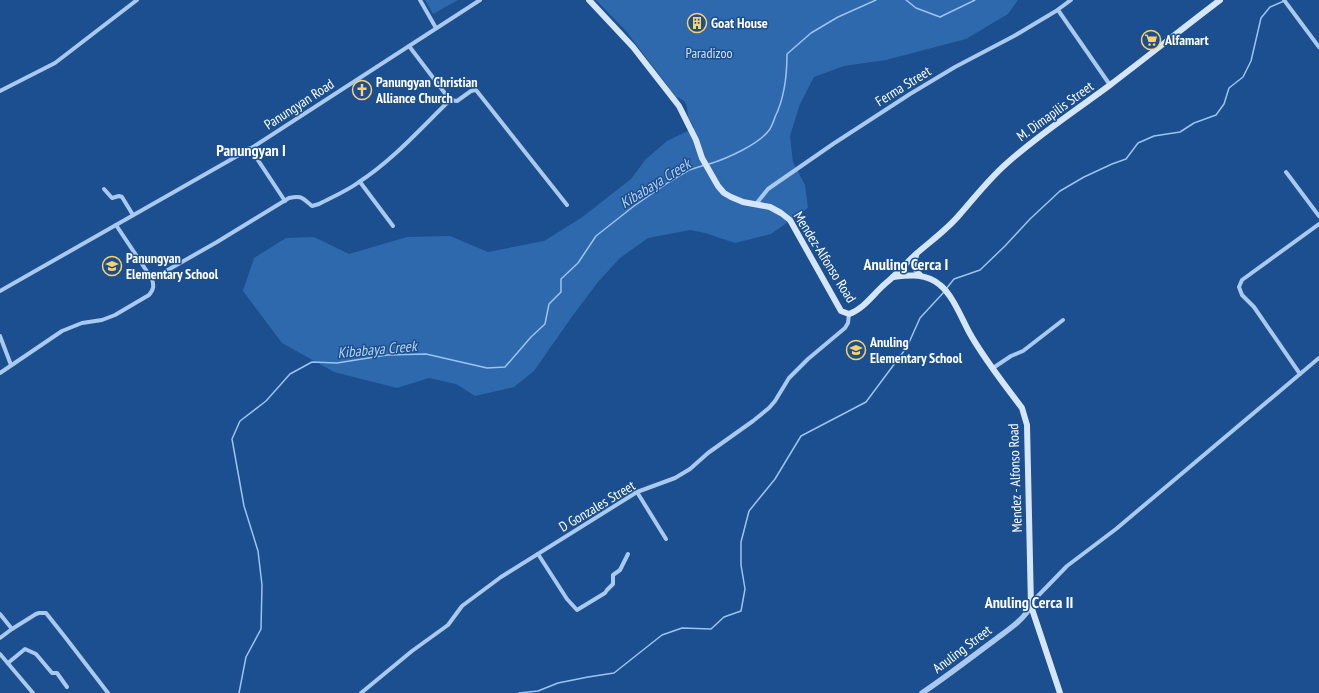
<svg xmlns="http://www.w3.org/2000/svg" width="1319" height="693" font-family="'PT Sans Narrow',sans-serif">
	<style>
		.green { fill: #2e69ad }
		.lines { fill: none; stroke-linecap: round; stroke-linejoin: round }
		.stream { stroke: #9cc4f0; stroke-width: 1.5 }
		.minor { stroke: #a9c9ee; stroke-width: 4 }
		.tertiary { stroke: #a9c9ee; stroke-width: 5.5 }
		.secondary { stroke: #d6e6fa; stroke-width: 6 }
		.labels { text-anchor: middle; dominant-baseline: central; stroke-width: 3; stroke-linejoin: round; paint-order: stroke }
		.poi-label { font-size: 14px; font-weight: bold; fill: #fff; stroke: #1b4f8f; text-anchor: start }
		.park-label { font-size: 14px; fill: #cfe3fa; stroke: #1b4f8f }
		.street-label { font-size: 14px; fill: #fff; stroke: #1b4f8f }
		.water-label { font-size: 15px; font-style: italic; fill: #b5d3f5; stroke: #1b4f8f }
		.quarter-label { font-size: 16px; font-weight: bold; fill: #fff; stroke: #1b4f8f }
	</style>
	<rect width="100%" height="100%" fill="#1b4f8f"/>
	<g class="green">
		<polygon points="425,0 458,0 433,14"/>
		<path d="M 596,0 L 1018,0 L 1008,14 L 966,39 L 886,60 L 844,66 L 814,77 L 800,104 L 790,136 L 793,162 L 805,185 L 808,208 L 771,234 L 735,243 L 705,233 L 690,230 L 648,238 L 620,258 L 598,282 L 571,318 L 534,371 L 514,387 L 475,396 L 456,384 L 429,378 L 397,388 L 334,372 L 282,343 L 243,291 L 254,258 L 286,238 L 314,237 L 349,254 L 407,237 L 450,236 L 488,252 L 544,241 L 581,218 L 631,179 L 646,159 L 667,141 L 694,128 C 693,125 691,122 689,119 C 686,109 690,101 676,97 L 626,31 Z"/>
	</g>
	<g class="lines">
		<g class="stream">
			<polyline points="906,0 916,8 940,17 975,0"/>
			<path d="M 709,164 C 726,159 760,144 770,129 C 772,125 774,121 775,117 C 785,97 787,76 787,54 L 811,33 L 838,17 L 876,0"/>
			<polyline points="946,289 954,279 980,270 1005,246 1030,219 1060,191 1084,177 1112,164 1126,159 1138,143 1154,136 1180,132 1194,123 1216,115 1224,104 1229,88 1243,77 1251,61 1261,18 1270,7 1284,1"/>
			<polyline points="239,693 246,657 261,629 262,585 258,551 244,506 232,439 240,421 266,401 290,374 312,362 337,363 387,355 426,354 487,368 505,367 531,337 545,324 549,304 561,292 561,279 578,263 596,236 634,206 669,182 689,170 705,165"/>
			<polyline points="519,693 538,691 558,683 588,677 614,673 662,635 682,628 711,629 724,617 741,611 745,589 741,565 741,542 749,511 775,479 801,436 866,402 907,347 920,318 944,292"/>
		</g>
		<g class="minor">
			<polyline points="420,0 436,28"/>
			<polyline points="1284,0 1319,47"/>
			<polyline points="1058,10 1110,85"/>
			<polyline points="0,91 55,63 137,0"/>
			<polyline points="450,100 457,101 471,91 476,90 567,205"/>
			<polyline points="250,148 285,201"/>
			<polyline points="1286,172 1319,216"/>
			<polyline points="360,182 393,226"/>
			<polyline points="104,189 112,198 119,196 122,197 133,215"/>
			<polyline points="756,204 768,189 833,144 910,94 955,67 1014,36 1056,11 1071,0"/>
			<path d="M 152,279 L 217,242 L 289,198 C 302,195 302,198 312,206 L 319,204 C 332,197 347,191 359,182 C 393,160 421,128 450,100 L 409,46"/>
			<polyline points="0,291 253,147 480,0"/>
			<polyline points="0,336 11,365"/>
			<polyline points="993,368 1011,356 1023,351 1063,320"/>
			<path d="M 0,373 L 62,331 L 82,323 L 102,320 L 115,315 L 149,295 C 154,289 154,286 152,279 L 116,225"/>
			<polyline points="1300,374 1254,307 1242,295 1239,287 1242,280 1319,224"/>
			<polyline points="637,492 666,539"/>
			<polyline points="538,554 567,599 577,610 605,593 607,590 613,584 613,575 620,570 628,554"/>
			<polyline points="1031,606 1034,600 1067,566 1116,529 1319,358"/>
			<polyline points="0,614 12,629 0,638"/>
			<polyline points="12,629 36,614 39,613 46,613 65,637 108,693"/>
			<polyline points="0,654 33,693"/>
			<polyline points="8,663 25,649 36,654 52,673 57,673 67,687"/>
			<polyline points="361,693 412,651 448,625 462,606 501,577 637,492 675,478 690,469 708,453 753,421 769,408 775,401 789,378 808,359 845,328 848,323 849,314"/>
		</g>
		<path class="tertiary" d="M 922,693 C 946,677 969,659 992,642 C 1006,631 1023,621 1031,606"/>
		<g class="secondary">
			<path d="M 589,0 L 633,47 L 679,106 L 696,140 L 702,158 L 718,186 L 724,193 L 731,197 L 743,202 L 770,207 L 781,213 L 790,220 L 841,311 L 849,314 C 864,309 874,293 886,283 C 897,274 906,263 916,254 C 932,240 948,229 961,213 C 976,196 989,179 1006,164 C 1038,135 1075,111 1110,85 C 1147,57 1183,28 1220,0"/>
			<path d="M 916,255 C 914,263 914,269 920,275"/>
			<path d="M 893,277 C 910,275 926,273 940,285 C 952,294 962,319 969,332 C 984,359 1004,384 1022,408 L 1027,425 L 1031,606 L 1060,693"/>
		</g>
	</g>
	<defs>
		<g id="building-ring" transform="scale(1)"><circle r="9.5" fill="#1b4f8f" stroke="#ffd166" stroke-width="1.5"/><path d="M-4-6H4V6H1V3H-1V6H-4ZM-2.5-4.3h1.7v1.8h-1.7ZM.8-4.3h1.7v1.8H.8ZM-2.5-1h1.7V.8h-1.7ZM.8-1h1.7V.8H.8Z" fill="#ffd166"/></g>
		<g id="supermarket-ring" transform="scale(1)"><circle r="9.5" fill="#1b4f8f" stroke="#ffd166" stroke-width="1.5"/><path d="M-6-5.5h2.5l.6 2H6L4.5 2H-2.5L-4.4-4H-6ZM-1.5 3.2a1.3 1.3 0 1 0 .1 0ZM3 3.2a1.3 1.3 0 1 0 .1 0Z" fill="#ffd166"/></g>
		<g id="church-ring" transform="scale(1)"><circle r="9.5" fill="#1b4f8f" stroke="#ffd166" stroke-width="1.5"/><path d="M-1.2-6h2.4v3.5h3.3v2.4h-3.3V6h-2.4V-.1h-3.3v-2.4h3.3Z" fill="#ffd166"/></g>
		<g id="school-ring" transform="scale(1)"><circle r="9.5" fill="#1b4f8f" stroke="#ffd166" stroke-width="1.5"/><path d="M0-5L7-2L0 1L-7-2ZM-4 1L0 2.5L4 1V4Q0 6-4 4Z" fill="#ffd166"/></g>
	</defs>
	<g fill-rule="evenodd">
		<use href="#building-ring" x="697" y="23"/>
		<use href="#supermarket-ring" x="1151" y="40"/>
		<use href="#church-ring" x="362" y="90"/>
		<use href="#school-ring" x="112" y="266"/>
		<use href="#school-ring" x="856" y="350"/>
	</g>
	<g class="labels">
		<g class="poi-label">
			<text x="711" y="23">Goat House</text>
			<text x="1165" y="40">Alfamart</text>
			<text x="376" y="82">Panungyan Christian<tspan x="376" dy="16">Alliance Church</tspan></text>
			<text x="126" y="258">Panungyan<tspan x="126" dy="16">Elementary School</tspan></text>
			<text x="870" y="342">Anuling<tspan x="870" dy="16">Elementary School</tspan></text>
		</g>
		<g class="park-label">
			<text x="709" y="53">Paradizoo</text>
		</g>
		<g class="street-label">
			<text transform="translate(903 86) rotate(-32)">Ferma Street</text>
			<text transform="translate(299 104) rotate(-33)">Panungyan Road</text>
			<text transform="translate(1055 111) rotate(-36)">M. Dimapilis Street</text>
			<text transform="translate(825 257) rotate(58)">Mendez-Alfonso Road</text>
			<text transform="translate(1015 478) rotate(-92)">Mendez - Alfonso Road</text>
			<text transform="translate(597 506) rotate(-31)">D Gonzales Street</text>
			<text transform="translate(962 649) rotate(-37)">Anuling Street</text>
		</g>
		<g class="water-label">
			<text transform="translate(655 183) rotate(-32)">Kibabaya Creek</text>
			<text transform="translate(377 349) rotate(-5)">Kibabaya Creek</text>
		</g>
		<g class="quarter-label">
			<text x="251" y="150">Panungyan I</text>
			<text x="906" y="264">Anuling Cerca I</text>
			<text x="1029" y="602">Anuling Cerca II</text>
		</g>
	</g>
</svg>
